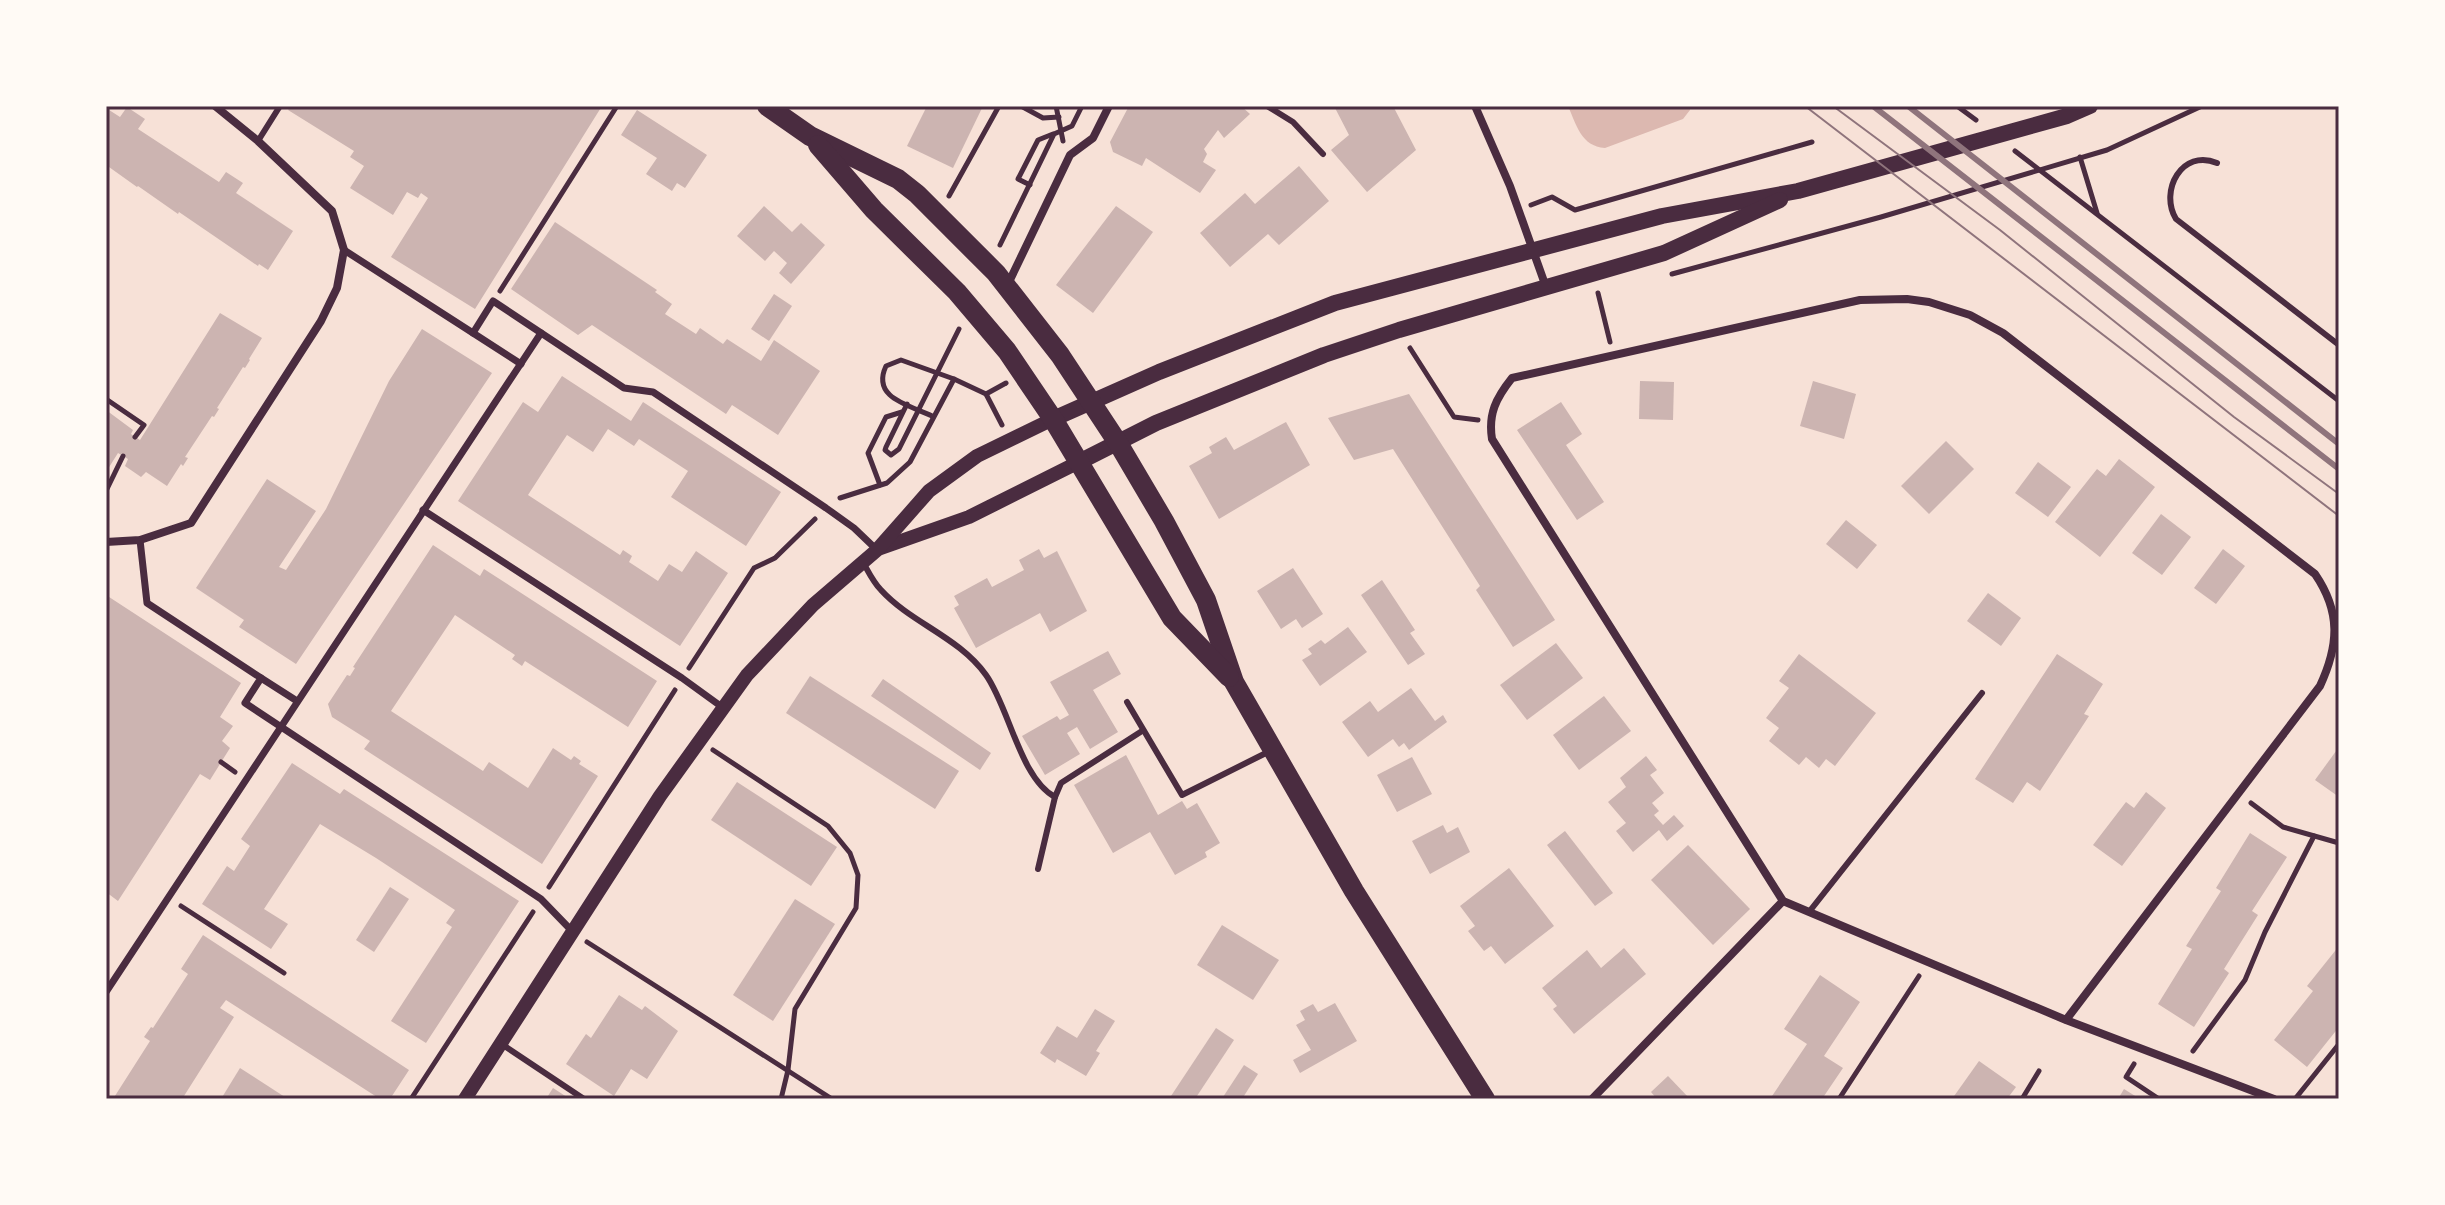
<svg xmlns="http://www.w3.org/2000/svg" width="2445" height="1205" font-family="'Exo 2',sans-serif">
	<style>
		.water { fill: #dcb8b0 }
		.building { fill: #ccb4b1 }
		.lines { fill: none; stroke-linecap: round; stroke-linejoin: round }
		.path { stroke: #4a2c40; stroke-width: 5 }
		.service { stroke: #4a2c40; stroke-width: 6 }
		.pedestrian { stroke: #4a2c40; stroke-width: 7 }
		.minor { stroke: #4a2c40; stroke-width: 8 }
		.tertiary { stroke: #4a2c40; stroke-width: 14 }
		.secondary { stroke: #4a2c40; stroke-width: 16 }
		.primary { stroke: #4a2c40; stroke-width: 20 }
		.tram { stroke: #8f747c; stroke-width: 2 }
		.rail { stroke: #8f747c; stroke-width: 6 }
		.neatline { fill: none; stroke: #4a2c40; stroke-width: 3 }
	</style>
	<rect width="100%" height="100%" fill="#f7e1d7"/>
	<path class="water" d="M 1568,106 L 1690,106 L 1690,110 L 1683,119 L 1605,148 C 1581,146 1577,126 1568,106 Z"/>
	<g class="building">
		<polygon points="291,106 602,106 475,309 391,257 428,198 421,193 418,198 407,192 393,215 350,188 364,166 350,157 354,151 288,110"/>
		<polygon points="927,106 983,106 953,168 907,146"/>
		<polygon points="1129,106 1241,106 1250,114 1224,138 1218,130 1204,149 1207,154 1203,162 1216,170 1200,193 1146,158 1142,166 1113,152 1110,142"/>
		<polygon points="1334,106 1393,106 1416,150 1367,192 1331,150 1349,135"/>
		<polygon points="127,107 145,119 138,129 219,182 226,172 243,183 236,193 293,231 268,270 259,264 258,266 179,212 178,214 138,186 137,187 109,167 106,167 106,108 120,117"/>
		<polygon points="637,110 707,155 685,188 677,183 672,191 646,174 657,158 621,135"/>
		<polygon points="1299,166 1329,201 1279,245 1268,234 1230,267 1200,233 1245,193 1255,204"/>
		<polygon points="764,206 792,232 801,223 825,245 791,284 779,273 787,263 774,251 765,261 737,236"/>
		<polygon points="1116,206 1153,232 1093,313 1056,285"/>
		<polygon points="555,222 657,290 655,292 672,304 665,314 696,334 700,328 723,344 727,339 761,361 774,340 820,371 778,435 732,405 726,414 592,325 578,335 511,289"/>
		<polygon points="774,294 792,306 769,341 751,329"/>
		<polygon points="220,313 262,338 249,359 250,360 245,368 243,367 217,408 219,409 214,417 212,416 185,457 188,458 183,466 181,464 167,486 146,472 141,477 125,466 128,459 118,453 106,472 106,410 133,430 131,434 140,440"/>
		<polygon points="422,329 492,373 296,664 239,627 244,620 196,588 267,479 316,511 279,567 286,570 326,509 389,381"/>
		<polygon points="562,376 631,421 643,402 781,492 746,546 671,497 688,471 639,439 634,446 608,429 593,452 567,435 561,444 528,495 620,555 623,550 632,556 629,562 658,581 669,564 682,572 696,551 728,573 680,646 458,501 523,402 538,412"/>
		<polygon points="1640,381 1674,382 1673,420 1639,419"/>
		<polygon points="1813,381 1856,394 1844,439 1800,426"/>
		<polygon points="1409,394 1555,620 1513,647 1476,590 1480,586 1393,449 1354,460 1328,418"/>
		<polygon points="1561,402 1582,434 1566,445 1604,502 1577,520 1517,430"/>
		<polygon points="1286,422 1310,465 1219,519 1189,466 1212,453 1209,447 1226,437 1234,450"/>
		<polygon points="1946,441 1974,469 1929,514 1901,486"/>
		<polygon points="2119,459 2155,487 2100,557 2055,522 2097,469 2106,476"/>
		<polygon points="2038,462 2071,487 2048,517 2015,493"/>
		<polygon points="2161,514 2191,537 2162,575 2132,553"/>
		<polygon points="1846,520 1877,545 1857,569 1826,544"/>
		<polygon points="433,545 480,576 484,569 657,681 628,727 525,661 522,666 512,659 515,655 455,615 391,711 483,771 489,762 528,788 553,748 571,760 574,756 581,761 579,764 598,776 542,864 364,749 370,741 332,717 328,704 347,675 350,676 355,668 353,667"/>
		<polygon points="1039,549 1044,558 1057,551 1087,611 1050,632 1040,613 976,648 954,608 959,605 954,596 987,578 992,587 1024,570 1019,560"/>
		<polygon points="2223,549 2245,566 2216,604 2194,588"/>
		<polygon points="1293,568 1323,614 1302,628 1296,619 1281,629 1257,591"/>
		<polygon points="1382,580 1415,630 1410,633 1425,654 1408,665 1361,595"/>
		<polygon points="1988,593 2021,618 2001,646 1967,621"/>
		<polygon points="106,595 241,683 220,717 233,726 222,741 230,748 210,780 200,774 118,901 106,892"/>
		<polygon points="1348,627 1367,652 1320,686 1302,660 1312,654 1308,649 1321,640 1325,644"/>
		<polygon points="1556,643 1583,678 1527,720 1500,685"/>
		<polygon points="1108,651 1121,674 1093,690 1118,732 1090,749 1077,727 1067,733 1080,754 1045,775 1022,736 1057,716 1060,720 1069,715 1050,682"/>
		<polygon points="1799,654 1876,713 1835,766 1826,759 1819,768 1806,757 1799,765 1769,741 1779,728 1766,718 1789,688 1779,681"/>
		<polygon points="2057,654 2103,684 2084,714 2089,716 2040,791 2027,782 2013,803 1975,779"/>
		<polygon points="810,676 959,771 935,809 786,713"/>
		<polygon points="883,679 991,753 980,770 871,696"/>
		<polygon points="1411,688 1435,721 1443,715 1447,722 1409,750 1404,743 1399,747 1393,739 1368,757 1342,722 1370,701 1378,712"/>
		<polygon points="1604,696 1631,731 1579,770 1553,735"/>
		<polygon points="2339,747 2339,797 2315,780"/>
		<polygon points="1126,755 1158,815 1182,801 1187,809 1197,803 1220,843 1205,852 1207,857 1175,875 1150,832 1113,853 1074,785"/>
		<polygon points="1646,756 1657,770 1650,775 1664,793 1652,803 1659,811 1654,815 1663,825 1674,815 1684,826 1667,841 1659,830 1633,852 1616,831 1626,823 1608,802 1626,787 1620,778"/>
		<polygon points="1412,757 1432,794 1397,812 1377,775"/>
		<polygon points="292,763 340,794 344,789 519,901 426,1043 391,1021 452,927 446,923 455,910 376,858 320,824 264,909 288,924 271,949 202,904 227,866 234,871 250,846 241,839"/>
		<polygon points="737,782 837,847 811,886 711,820"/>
		<polygon points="2146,792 2166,808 2122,866 2093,845 2126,802 2134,808"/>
		<polygon points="1443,825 1447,833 1458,827 1470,852 1430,874 1412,841"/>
		<polygon points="1565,831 1613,893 1595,906 1547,845"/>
		<polygon points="2250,833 2287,857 2252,911 2258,915 2224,969 2229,973 2194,1027 2158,1004 2192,949 2186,946 2221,891 2216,888"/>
		<polygon points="1688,845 1750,909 1713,945 1651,880"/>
		<polygon points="1509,868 1554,926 1505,964 1491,946 1484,951 1468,931 1475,926 1460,906"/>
		<polygon points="390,887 409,899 374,952 356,940"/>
		<polygon points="795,899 835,924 773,1021 733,995"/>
		<polygon points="1222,925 1279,960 1253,1000 1197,965"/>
		<polygon points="203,935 409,1070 390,1099 380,1099 226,1000 220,1008 234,1017 184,1096 188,1099 113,1099 150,1041 144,1037 151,1027 153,1028 188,974 181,969"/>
		<polygon points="2339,946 2339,1027 2307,1067 2274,1040 2313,991 2307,986"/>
		<polygon points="1624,948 1646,974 1574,1034 1553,1009 1557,1006 1542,988 1587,950 1601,968"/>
		<polygon points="1820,975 1860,1002 1824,1056 1843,1068 1822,1099 1770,1099 1807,1044 1784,1029"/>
		<polygon points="619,995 642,1010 645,1006 678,1031 647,1079 631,1069 614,1096 566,1064 586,1034 591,1038"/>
		<polygon points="1335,1003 1357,1041 1300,1073 1293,1060 1311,1050 1296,1025 1305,1020 1300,1011 1313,1004 1318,1012"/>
		<polygon points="1095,1009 1115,1021 1096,1051 1100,1053 1086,1076 1057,1059 1055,1063 1040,1053 1057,1026 1077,1038"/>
		<polygon points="1216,1028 1234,1040 1195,1099 1169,1099"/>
		<polygon points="1979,1061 2016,1087 2007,1099 1952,1099"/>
		<polygon points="1244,1065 1258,1074 1242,1099 1226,1099 1223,1097"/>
		<polygon points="240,1068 288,1099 221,1099"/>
		<polygon points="1668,1076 1690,1099 1657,1099 1651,1092"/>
		<polygon points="553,1088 570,1099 546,1099"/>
		<polygon points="2124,1089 2140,1099 2118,1099"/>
	</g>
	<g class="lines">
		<g class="path">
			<polyline points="1021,106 1043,118 1059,117"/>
			<polyline points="1056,106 1063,141"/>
			<polyline points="1957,106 1976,120"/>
			<polyline points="2015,151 2339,401"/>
			<polyline points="2080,157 2097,213"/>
			<polyline points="1030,185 1018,179 1038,140 1053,134"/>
			<polyline points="949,196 999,106"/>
			<polyline points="1531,205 1552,197 1575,210 1812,142"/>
			<polyline points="1000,245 1054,134 1072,126 1082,106"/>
			<polyline points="1672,274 1881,217 2107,150 2202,106"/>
			<polyline points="500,291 617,106"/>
			<polyline points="1598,293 1610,342"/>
			<polyline points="1410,348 1454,417 1478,420"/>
			<polyline points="986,394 1006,383"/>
			<polyline points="106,399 144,425 135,437"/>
			<polyline points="907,404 886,447 885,450 891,455 899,449 959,329"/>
			<path d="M 932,416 C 909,405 871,398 886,366 L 901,360 L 954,379 L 986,394 L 1002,425"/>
			<polyline points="880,485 868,453 886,417 902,412"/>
			<polyline points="106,491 123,456"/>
			<polyline points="840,498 887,483 910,462 954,379"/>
			<polyline points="689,668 754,568 775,558 815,519"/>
			<polyline points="713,750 828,826 850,853 858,875 856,908 795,1009 788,1070 781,1099"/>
			<polyline points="221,762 235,772"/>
			<polyline points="2251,803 2283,827 2339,843"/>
			<polyline points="549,887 675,690"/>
			<polyline points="181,906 284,973"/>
			<polyline points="587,942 832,1099"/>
			<polyline points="2193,1051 2245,980 2265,932 2314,836"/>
			<polyline points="2134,1064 2126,1077 2159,1099"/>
			<polyline points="411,1099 533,912"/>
			<polyline points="1839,1099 1919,976"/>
			<polyline points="2022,1099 2039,1071"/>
			<polyline points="2295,1099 2339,1044"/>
		</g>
		<g class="service">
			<polyline points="1267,106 1293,122 1323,154"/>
			<polyline points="258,141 280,106"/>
			<path d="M 2217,163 C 2182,148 2159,191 2176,219 L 2339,345"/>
			<path d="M 864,564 C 869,573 874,583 881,590 C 911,623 959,637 986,675 C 1009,707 1020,778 1055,797"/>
			<polyline points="1127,702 1182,795 1268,752"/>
			<polyline points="1038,869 1055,797 1061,783 1142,731"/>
			<polyline points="1809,912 1982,693"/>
			<polyline points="503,1045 584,1099"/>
		</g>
		<g class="pedestrian">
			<polyline points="344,250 473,333 493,301 624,388 653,392 826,508 854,528 877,550"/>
			<polyline points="473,333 521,364"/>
			<polyline points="423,510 682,678 722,707"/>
			<polyline points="140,540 147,603 261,678 245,703 541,899 572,931"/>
			<polyline points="261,678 297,701"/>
			<polyline points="106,992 541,333"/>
		</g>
		<g class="minor">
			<polyline points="1475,106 1510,186 1546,287"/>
			<polyline points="1008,284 1070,155 1093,138 1109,106"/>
			<polyline points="106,542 140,540 191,523 321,321 337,288 344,250 332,211 258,141 215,106"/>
			<path d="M 2066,1020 L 2320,686 C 2339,645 2341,612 2315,574 L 2003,333 L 1970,315 L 1929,302 L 1907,299 L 1860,300 L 1512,378 C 1496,398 1488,414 1492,439 L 1783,901 L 2066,1020 L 2274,1099"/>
			<polyline points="1592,1099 1783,901"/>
		</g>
		<g class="tertiary">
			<polyline points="881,548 969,517 1079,462"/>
			<polyline points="465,1099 660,796 747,675 813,605 877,550 929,491 977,456 1053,419"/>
		</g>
		<g class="secondary">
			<polyline points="1053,419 1159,372 1335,303 1662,216 1798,191 2067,116 2090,106"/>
			<polyline points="1079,462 1156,423 1324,355 1399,330 1664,253 1780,200"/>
		</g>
		<g class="primary">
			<polyline points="767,106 810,136 898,179 917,194 996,273 1060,355 1118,443 1164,521 1206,600 1234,682 1354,891 1485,1099"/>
			<polyline points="818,145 874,210 957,292 1007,351 1053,419 1172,618 1229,677"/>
		</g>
		<g class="tram">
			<polyline points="1805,106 2339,516"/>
			<polyline points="1833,106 2000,230 2234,417 2339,494"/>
		</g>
		<g class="rail">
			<polyline points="1873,106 2339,469"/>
			<polyline points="1908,106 2339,444"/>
		</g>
	</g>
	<rect width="2445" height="1205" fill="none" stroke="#fffaf5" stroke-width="216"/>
	<rect x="108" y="108" width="2229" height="989" class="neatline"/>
</svg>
